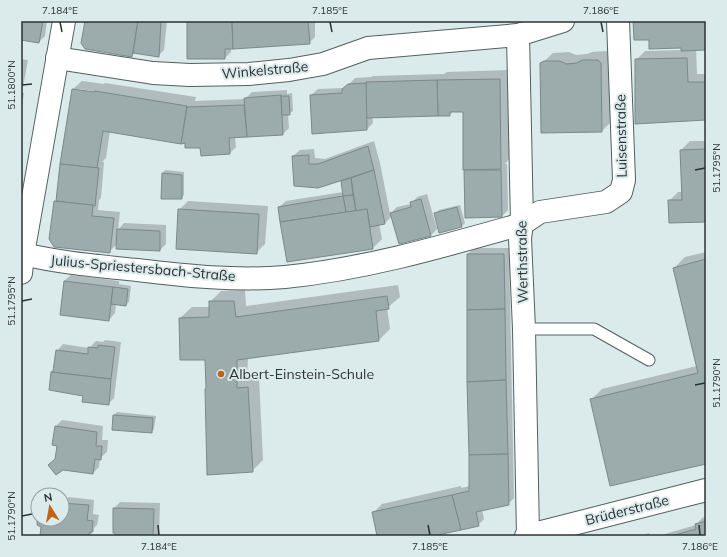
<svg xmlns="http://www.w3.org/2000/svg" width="727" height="557" font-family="Mulish,sans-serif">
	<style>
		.shadow { fill: #0003; fill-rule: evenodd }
		.building { fill: #9cabac; stroke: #7b898a }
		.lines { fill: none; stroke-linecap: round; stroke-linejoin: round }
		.lane-casing { stroke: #526061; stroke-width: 13 }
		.street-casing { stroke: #526061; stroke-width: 24 }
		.lane { stroke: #fff; stroke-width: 11 }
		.street { stroke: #fff; stroke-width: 22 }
		.ticks { fill: none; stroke: #2c3233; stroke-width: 1.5 }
		.poi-dot { fill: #c06316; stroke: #dbeaeb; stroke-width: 1.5 }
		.labels { text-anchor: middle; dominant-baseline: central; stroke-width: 4; stroke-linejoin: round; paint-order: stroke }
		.street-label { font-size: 14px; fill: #2c3233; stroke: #dbeaeb }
		.poi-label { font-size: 14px; fill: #2c3233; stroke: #dbeaeb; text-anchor: start }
		.neatline { fill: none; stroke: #2c3233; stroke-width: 1.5 }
		.ticks-label { font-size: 10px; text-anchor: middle; fill: #2c3233 }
	</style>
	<rect width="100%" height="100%" fill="#dbeaeb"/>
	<g class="shadow">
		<polygon points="21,21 47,21 45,36 39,42 21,39"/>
		<polygon points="86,21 167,21 164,50 158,56 135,52 131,56"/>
		<polygon points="188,21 315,21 315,37 309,43 231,48 231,52 225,58"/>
		<polygon points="634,21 706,21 706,49 696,49 697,74 706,74 706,119 636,60 645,51 682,50 682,47 650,39"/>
		<polygon points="607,51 610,54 611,122 602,131 541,64 553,53 569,52 576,55 587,54 592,52"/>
		<polygon points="21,59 28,60 22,93 24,93 21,113"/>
		<polygon points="509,70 509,159 505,164 507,164 508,210 502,216 466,217 464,111 453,111 450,115 372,116 373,123 367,129 311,95 318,89 345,88 355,78 371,77 373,76 444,74 447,72"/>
		<path d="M 82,81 L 104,84 L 105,83 L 196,97 L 195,101 L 245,99 L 252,92 L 287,90 L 287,94 L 292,93 L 293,111 L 288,114 L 289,128 L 283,134 L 235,137 L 236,147 L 230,153 L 186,142 L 181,143 L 110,131 L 106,158 L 102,162 L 104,162 L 101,198 L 99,200 L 98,210 L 120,212 L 118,230 L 124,223 L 166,225 L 166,244 L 160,250 L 117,244 L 109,252 L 55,202 L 57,200 L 73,89 ZM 79,89 L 100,92 L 100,94 L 79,91 Z"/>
		<polygon points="374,141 380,163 390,214 397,207 411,204 417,197 427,194 437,229 431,235 400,243 392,216 385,223 379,224 382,239 373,248 288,261 279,207 286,201 343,192 342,181 345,179 318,187 293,156 300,150 314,149 315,158 325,159"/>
		<polygon points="690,141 706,141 706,221 669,201 678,192 683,192 681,150"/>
		<polygon points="165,170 184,172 184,195 181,198 163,173"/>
		<polygon points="188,201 268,206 265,244 256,253 179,210"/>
		<polygon points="460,205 465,223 462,226 440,232 436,213 439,210"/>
		<polygon points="474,248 509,248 514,498 508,504 482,510 484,519 478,525 429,536 378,536 373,513 382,504 461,486 461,488 470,486 468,254"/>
		<polygon points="706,252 706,463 591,400 602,389 697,366 674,268 685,257"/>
		<polygon points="71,275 119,281 119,284 131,286 129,302 126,305 116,304 115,313 109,320 64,281"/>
		<polygon points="398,285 400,297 387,308 390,329 379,340 248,358 247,377 259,377 263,460 252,471 207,388 206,359 180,318 192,307 210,307 210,302 221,291 245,290 246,306"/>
		<polygon points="105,340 121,342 114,398 108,404 84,395 57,351 63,344 89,348 96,341 103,342"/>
		<polygon points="117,412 156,416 154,429 151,432 114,415"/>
		<polygon points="62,420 103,426 102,440 108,440 107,452 100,458 99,467 93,473 56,458 58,445 56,426"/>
		<polygon points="69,497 94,500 93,514 99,515 97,525 94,528 94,531 89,536 41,536 42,526 38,519 62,519 62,503"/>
		<polygon points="120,502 160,503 159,536 116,536 116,531 114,532 114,508"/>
		<polygon points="706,517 706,536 658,536 696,525 702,518"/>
		<polygon points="649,533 650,536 639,536"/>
	</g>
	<g class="building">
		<polygon points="21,21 43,21 39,43 21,40"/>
		<polygon points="85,21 138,21 132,57 85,49 81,43"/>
		<polygon points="138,21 161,21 159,57 133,53"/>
		<polygon points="187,21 232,21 233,49 225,49 225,59 187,59"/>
		<polygon points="232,21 308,21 310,44 233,49"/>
		<polygon points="633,21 706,21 706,50 681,51 681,48 649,49 649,40 634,40"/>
		<polygon points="687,58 688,82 706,82 706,120 635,124 635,59"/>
		<polygon points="582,60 598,60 601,63 602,132 541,133 540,63 544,61 560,61 566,64 577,63"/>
		<polygon points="500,79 501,169 463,170 463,112 450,112 450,116 438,116 437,80"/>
		<polygon points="437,80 438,116 366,118 366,82"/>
		<polygon points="366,83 367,130 312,134 310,95 342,93 342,89 348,84"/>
		<polygon points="72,89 95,92 95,91 187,106 181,144 103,131 97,168 60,164"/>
		<polygon points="281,95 283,135 247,137 244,98"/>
		<polygon points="281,96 289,96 290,115 282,115"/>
		<polygon points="244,105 247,137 229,138 230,154 201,156 200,148 185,148 185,143 181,144 187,107"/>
		<polygon points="368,146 374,170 318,188 294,186 292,156 309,155 309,164 318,164"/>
		<polygon points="706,149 706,222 669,223 668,200 682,200 680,150"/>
		<polygon points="60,164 99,168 95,206 56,201"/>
		<polygon points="374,170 385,224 370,227 367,209 356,211 351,178"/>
		<polygon points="464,170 501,170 502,217 465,218"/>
		<polygon points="162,173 182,175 182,199 161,199"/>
		<polygon points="351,178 353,195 343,196 341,181"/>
		<polygon points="353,195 356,211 346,212 343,196"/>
		<polygon points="343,196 346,212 280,222 278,207"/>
		<polygon points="421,199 431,236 399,244 390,213 411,207 410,202"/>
		<polygon points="54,201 93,205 92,216 114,218 110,253 54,247 49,239"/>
		<polygon points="457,207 462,227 439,233 434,213"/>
		<polygon points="178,209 259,214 257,254 176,249"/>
		<polygon points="367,209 373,249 287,262 280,222"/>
		<polygon points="117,229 160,231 160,251 116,249"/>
		<polygon points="467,254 504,254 505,309 467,310"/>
		<polygon points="706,259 706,464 610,486 590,399 698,373 673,268"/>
		<polygon points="64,281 113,287 109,321 60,315"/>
		<polygon points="113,287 128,289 126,306 111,304"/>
		<polygon points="387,296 389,309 376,311 379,341 237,360 237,388 248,387 253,472 207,475 205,389 206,388 205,360 180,360 179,318 209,317 209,301 234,301 236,317"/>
		<polygon points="505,309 506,380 467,382 467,310"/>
		<polygon points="98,345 115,347 111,379 51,372 53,371 56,350 88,354 88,347 98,348"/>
		<polygon points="51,372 111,379 109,405 82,402 83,396 49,390"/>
		<polygon points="506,380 508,454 469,455 467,382"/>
		<polygon points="113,415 153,418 152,433 112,430"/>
		<polygon points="55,426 97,432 96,446 102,446 101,460 95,459 93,474 63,470 56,475 48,465 55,459 57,446 52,445"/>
		<polygon points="508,454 509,505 476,512 479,526 461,530 452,495 469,491 469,455"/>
		<polygon points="452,495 461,530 433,536 377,536 372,512"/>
		<polygon points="62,503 89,505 87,520 93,521 92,532 89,533 89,536 40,536 41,527 37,525 38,510 38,519 62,519"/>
		<polygon points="113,508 154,509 153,536 115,536 115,533 113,533"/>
		<polygon points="706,521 706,536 671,536 696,529 695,524"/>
	</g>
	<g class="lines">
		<g class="lane-casing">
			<polyline id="lane" points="524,329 594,329 649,360"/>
		</g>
		<g class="street-casing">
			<g id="street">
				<polyline points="518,35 522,224 520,238 524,329 528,535"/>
				<polyline points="57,58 153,73 190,75 249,74 289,70 323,64 368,48 518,35 563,21"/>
				<path d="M 23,254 C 61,263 99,266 137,270 C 186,276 236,281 285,277 C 366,269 444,246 522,224 L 540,212 L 606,202 L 621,192 L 624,180 L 618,21"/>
				<polyline points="21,273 23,254 64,21"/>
				<polyline points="526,536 706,490"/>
			</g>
		</g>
		<use href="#lane" class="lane"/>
		<use href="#street" class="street"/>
	</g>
	<path class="ticks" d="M 60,22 L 62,32M 330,22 L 332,32M 601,22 L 603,32M 22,85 L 32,84M 695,170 L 705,168M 22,301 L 32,299M 695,385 L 705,383M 22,516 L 32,514M 158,525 L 159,535M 428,525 L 430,535M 699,525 L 700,535"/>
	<circle class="poi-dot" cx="221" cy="374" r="4"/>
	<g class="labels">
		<g class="street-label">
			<text transform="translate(265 70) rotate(-5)">Winkelstraße</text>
			<text transform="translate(621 136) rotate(-91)">Luisenstraße</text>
			<text transform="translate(522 262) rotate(-91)">Werthstraße</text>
			<text transform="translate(143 268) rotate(5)">Julius-Spriestersbach-Straße</text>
			<text transform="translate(627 510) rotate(-14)">Brüderstraße</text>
		</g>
		<g class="poi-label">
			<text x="229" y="374">Albert-Einstein-Schule</text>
		</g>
	</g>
	<rect width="727" height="557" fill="none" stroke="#dbeaeb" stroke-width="44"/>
	<g transform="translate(50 507) rotate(349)"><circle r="19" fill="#dbeaeb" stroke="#95a0a1"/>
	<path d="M0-3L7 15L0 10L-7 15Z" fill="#c06316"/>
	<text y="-6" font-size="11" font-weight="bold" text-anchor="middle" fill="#2c3233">N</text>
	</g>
	<rect x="22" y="22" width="683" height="513" class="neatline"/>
	<g class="ticks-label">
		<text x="60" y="14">7.184°E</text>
		<text x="330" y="14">7.185°E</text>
		<text x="601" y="14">7.186°E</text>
		<text transform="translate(11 85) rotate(-90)" y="4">51.1800°N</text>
		<text transform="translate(716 168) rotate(-90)" y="4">51.1795°N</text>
		<text transform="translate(11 301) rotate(-90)" y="4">51.1795°N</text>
		<text transform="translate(716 383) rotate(-90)" y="4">51.1790°N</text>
		<text transform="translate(11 516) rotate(-90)" y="4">51.1790°N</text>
		<text x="159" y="550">7.184°E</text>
		<text x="430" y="550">7.185°E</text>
		<text x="700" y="550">7.186°E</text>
	</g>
</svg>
